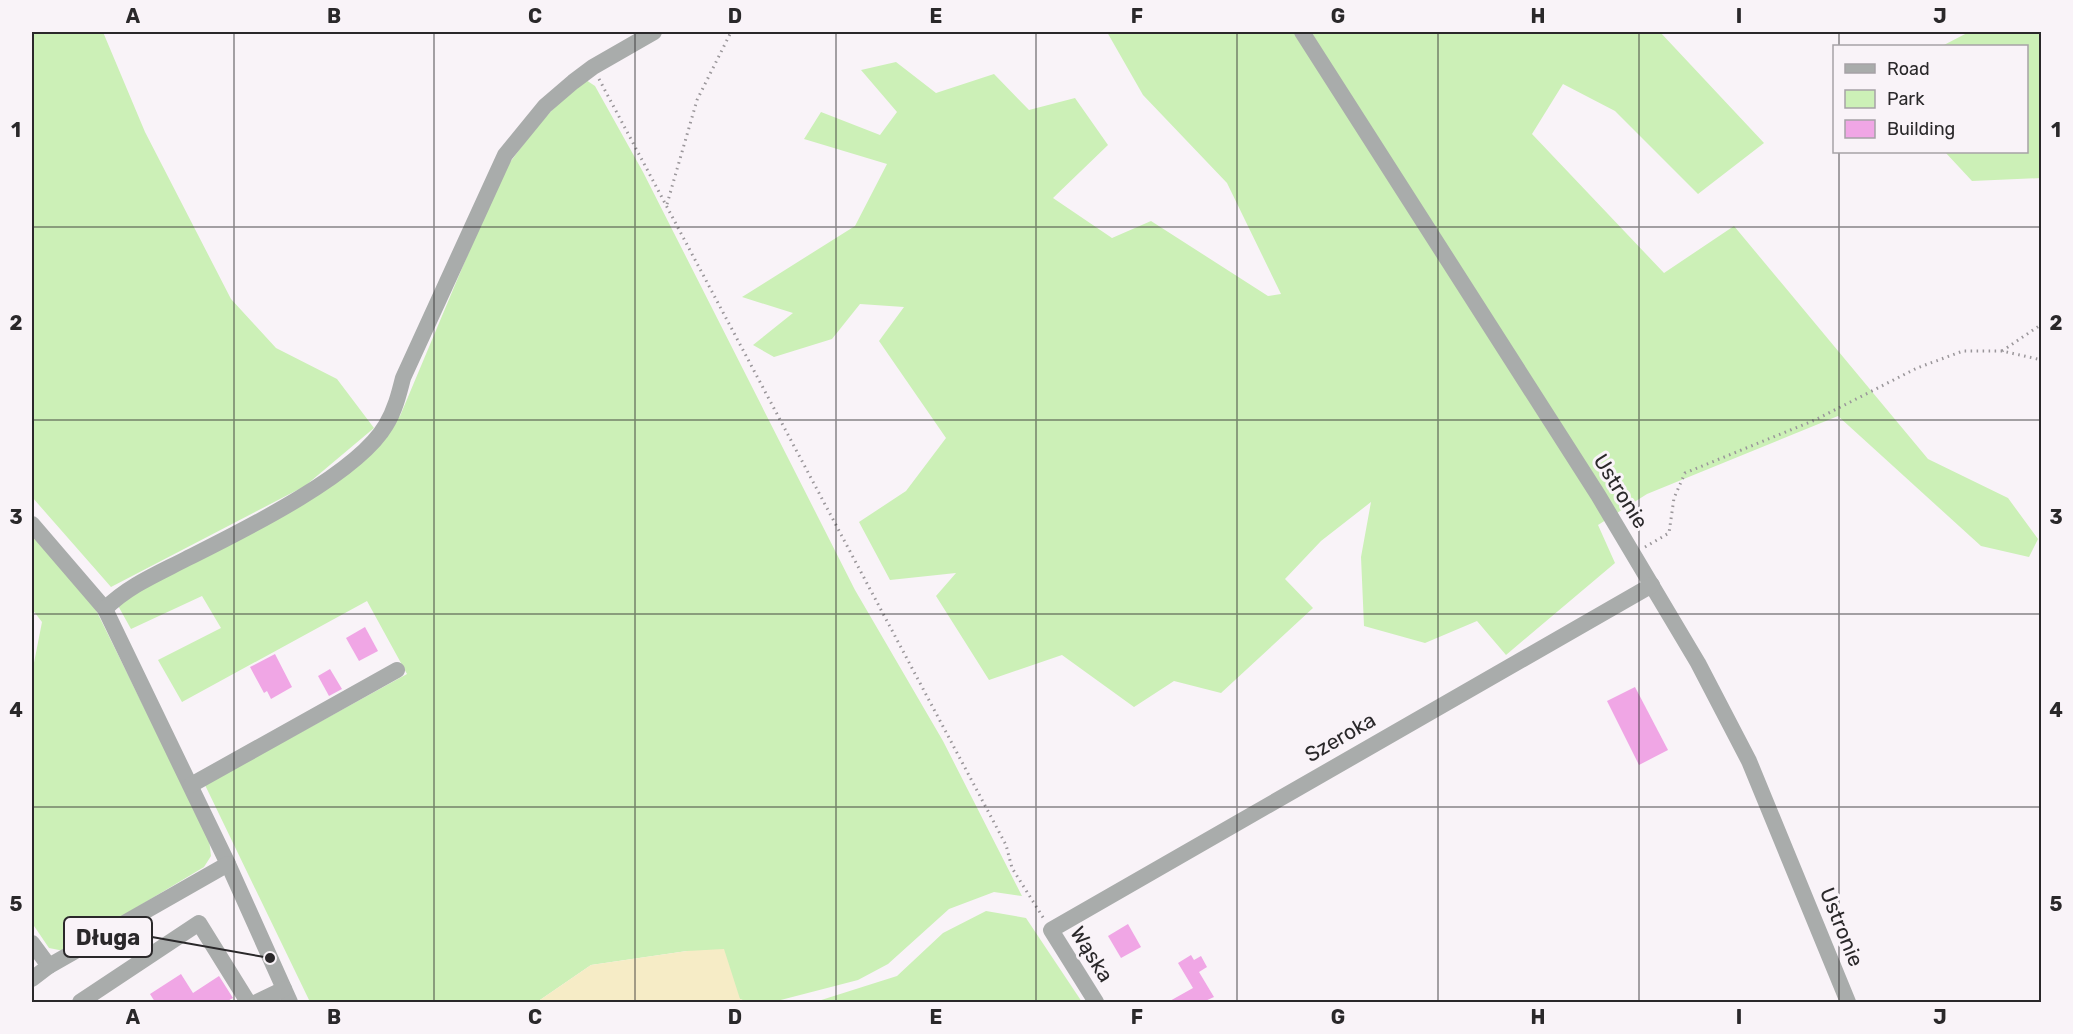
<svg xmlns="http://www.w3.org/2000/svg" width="2073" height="1034" font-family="Rubik,sans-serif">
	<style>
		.green { fill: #ccf0b7 }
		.sand { fill: #f6ecc6 }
		.building { fill: #f0a6e5 }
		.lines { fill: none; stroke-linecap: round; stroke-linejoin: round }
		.path { stroke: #9a969a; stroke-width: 3; stroke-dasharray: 1.5 4.5; stroke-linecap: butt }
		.minor { stroke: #a9acab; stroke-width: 16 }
		.grid { fill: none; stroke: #2a282a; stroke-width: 1.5; stroke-opacity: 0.55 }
		.labels { text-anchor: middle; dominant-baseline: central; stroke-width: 6; stroke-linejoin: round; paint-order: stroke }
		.street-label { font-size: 21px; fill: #2a282a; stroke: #f9f3f8 }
		.leader { fill: none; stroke: #2a282a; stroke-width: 2 }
		.callout-dot { fill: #2a282a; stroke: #f9f3f8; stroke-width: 2 }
		.callout { fill: #f9f3f8; stroke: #2a282a; stroke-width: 2 }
		.callout-label { font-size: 22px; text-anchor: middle; font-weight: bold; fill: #2a282a }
		.neatline { fill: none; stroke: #2a282a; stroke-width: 2 }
		.grid-label { font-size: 20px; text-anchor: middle; font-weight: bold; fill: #2a282a }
	</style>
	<rect width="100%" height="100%" fill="#f9f3f8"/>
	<g class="green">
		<polygon points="32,32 103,32 145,132 231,299 276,348 337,379 374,428 305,486 111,587 32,497"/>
		<polygon points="1107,32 1660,32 1764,143 1698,194 1615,111 1563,84 1532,134 1664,273 1734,226 1928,459 2008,498 2038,539 2029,557 1981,546 1838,416 1647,494 1598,525 1615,563 1506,655 1477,621 1425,643 1364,626 1361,557 1371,502 1321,541 1285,579 1313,608 1221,693 1174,681 1134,707 1062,655 989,680 936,596 956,573 890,580 859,522 906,491 946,438 879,341 904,307 860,304 832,339 774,357 753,345 793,313 742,297 855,226 887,164 804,139 821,112 880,135 897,112 861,70 896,62 936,93 994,74 1029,110 1075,98 1108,145 1053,198 1112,238 1151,221 1268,296 1281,294 1227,183 1143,95"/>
		<polygon points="1969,32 2041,32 2041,178 1972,181 1945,152 2026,152 2026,46 1942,46"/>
		<polygon points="583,78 595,86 643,172 855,590 943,741 1022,896 994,892 949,909 888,964 858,980 773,1002 748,1002 740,999 687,951 591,965 537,1002 310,1002 205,785 407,674 367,601 182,702 158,660 221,628 202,596 131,629 116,602 250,534 400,416 502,173 537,126"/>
		<polygon points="32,533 93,604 209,839 211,856 204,867 64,951 49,948 32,923 32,673 42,622 32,609"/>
		<polygon points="986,911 1026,918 1082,1002 815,1002 897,976 943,933"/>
	</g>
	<polygon class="sand" points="724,949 740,999 748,1002 537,1002 591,965 687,951"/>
	<g class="building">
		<polygon points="365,627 378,651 359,661 346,638"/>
		<polygon points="275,654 292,687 271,699 267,691 264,693 250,667"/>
		<polygon points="330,669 342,689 329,696 318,676"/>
		<polygon points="1635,687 1668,750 1639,765 1607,701"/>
		<polygon points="1128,924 1141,947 1121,958 1108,936"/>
		<polygon points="1191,955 1194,960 1201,956 1207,967 1199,972 1214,997 1203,1002 1168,1002 1193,988 1178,963"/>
		<polygon points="181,974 193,993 219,976 233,998 226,1002 155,1002 150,994"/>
	</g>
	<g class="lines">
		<g class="path">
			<polyline points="599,79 1006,845 1012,868 1044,919"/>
			<polyline points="667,204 697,100 731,32"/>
			<polyline points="2002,351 2042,324"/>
			<polyline points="1645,547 1669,533 1674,498 1685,473 1815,420 1917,368 1963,351 2002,351 2042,360"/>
		</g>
		<g class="minor">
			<polyline points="1302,32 1598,495 1698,663 1749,761 1848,1002"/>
			<polyline points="32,524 105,609 228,864 290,1002"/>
			<path d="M 105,609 C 128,586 157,574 186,559 C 240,532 357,475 386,425 C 395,410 399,394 403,378 L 505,155 L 545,106 L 573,82 L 593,67 L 654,32"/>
			<polyline points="191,785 397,670"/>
			<polyline points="32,943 49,966"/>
			<polyline points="32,979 49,966 228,864"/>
			<polyline points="80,1002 199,923 248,1002"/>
			<polyline points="257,1002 284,989"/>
			<polyline points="1096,1002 1051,930 1652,585"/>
		</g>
	</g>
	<path class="grid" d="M 234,32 L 234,1002M 434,32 L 434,1002M 635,32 L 635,1002M 836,32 L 836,1002M 1036,32 L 1036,1002M 1237,32 L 1237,1002M 1438,32 L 1438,1002M 1639,32 L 1639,1002M 1839,32 L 1839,46M 1839,152 L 1839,1002M 32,227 L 2042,227M 32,420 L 2042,420M 32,614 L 2042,614M 32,807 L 2042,807"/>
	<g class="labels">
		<g class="street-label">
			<text transform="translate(1621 491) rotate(58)">Ustronie</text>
			<text transform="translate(1340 737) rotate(-30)">Szeroka</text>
			<text transform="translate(1842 927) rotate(68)">Ustronie</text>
			<text transform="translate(1092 954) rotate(58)">Wąska</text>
		</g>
	</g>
	<path class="leader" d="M270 958L152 937"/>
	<circle class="callout-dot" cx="270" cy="958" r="6"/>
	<rect class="callout" x="64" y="917" width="88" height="40" rx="6"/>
	<g class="callout-label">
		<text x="108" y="945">Długa</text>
	</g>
	<rect width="2073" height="1034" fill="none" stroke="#f9f3f8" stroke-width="66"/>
	<rect x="1833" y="45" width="195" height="108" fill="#f9f3f8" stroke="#a6a2a6" stroke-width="1.5"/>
	<rect x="1845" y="64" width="30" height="9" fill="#a9acab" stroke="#a6a2a6" stroke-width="1.5"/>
	<text x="1887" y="75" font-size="18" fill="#2a282a">Road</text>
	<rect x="1845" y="90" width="30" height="18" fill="#ccf0b7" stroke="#a6a2a6" stroke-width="1.5"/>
	<text x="1887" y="105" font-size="18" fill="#2a282a">Park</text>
	<rect x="1845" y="120" width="30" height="18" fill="#f0a6e5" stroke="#a6a2a6" stroke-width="1.5"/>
	<text x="1887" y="135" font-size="18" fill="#2a282a">Building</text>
	<rect x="33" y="33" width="2007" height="968" class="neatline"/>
	<g class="grid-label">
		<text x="133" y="23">A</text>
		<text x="334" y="23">B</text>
		<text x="535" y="23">C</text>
		<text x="735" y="23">D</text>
		<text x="936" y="23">E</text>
		<text x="1137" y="23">F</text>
		<text x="1338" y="23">G</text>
		<text x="1538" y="23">H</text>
		<text x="1739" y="23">I</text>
		<text x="1940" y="23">J</text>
		<text x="16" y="137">1</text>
		<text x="2056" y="137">1</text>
		<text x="16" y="330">2</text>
		<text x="2056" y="330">2</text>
		<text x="16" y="524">3</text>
		<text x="2056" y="524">3</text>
		<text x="16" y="717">4</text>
		<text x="2056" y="717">4</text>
		<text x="16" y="911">5</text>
		<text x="2056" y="911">5</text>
		<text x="133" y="1024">A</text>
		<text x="334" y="1024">B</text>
		<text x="535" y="1024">C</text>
		<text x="735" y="1024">D</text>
		<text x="936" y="1024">E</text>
		<text x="1137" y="1024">F</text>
		<text x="1338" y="1024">G</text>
		<text x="1538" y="1024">H</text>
		<text x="1739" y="1024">I</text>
		<text x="1940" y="1024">J</text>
	</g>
</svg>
